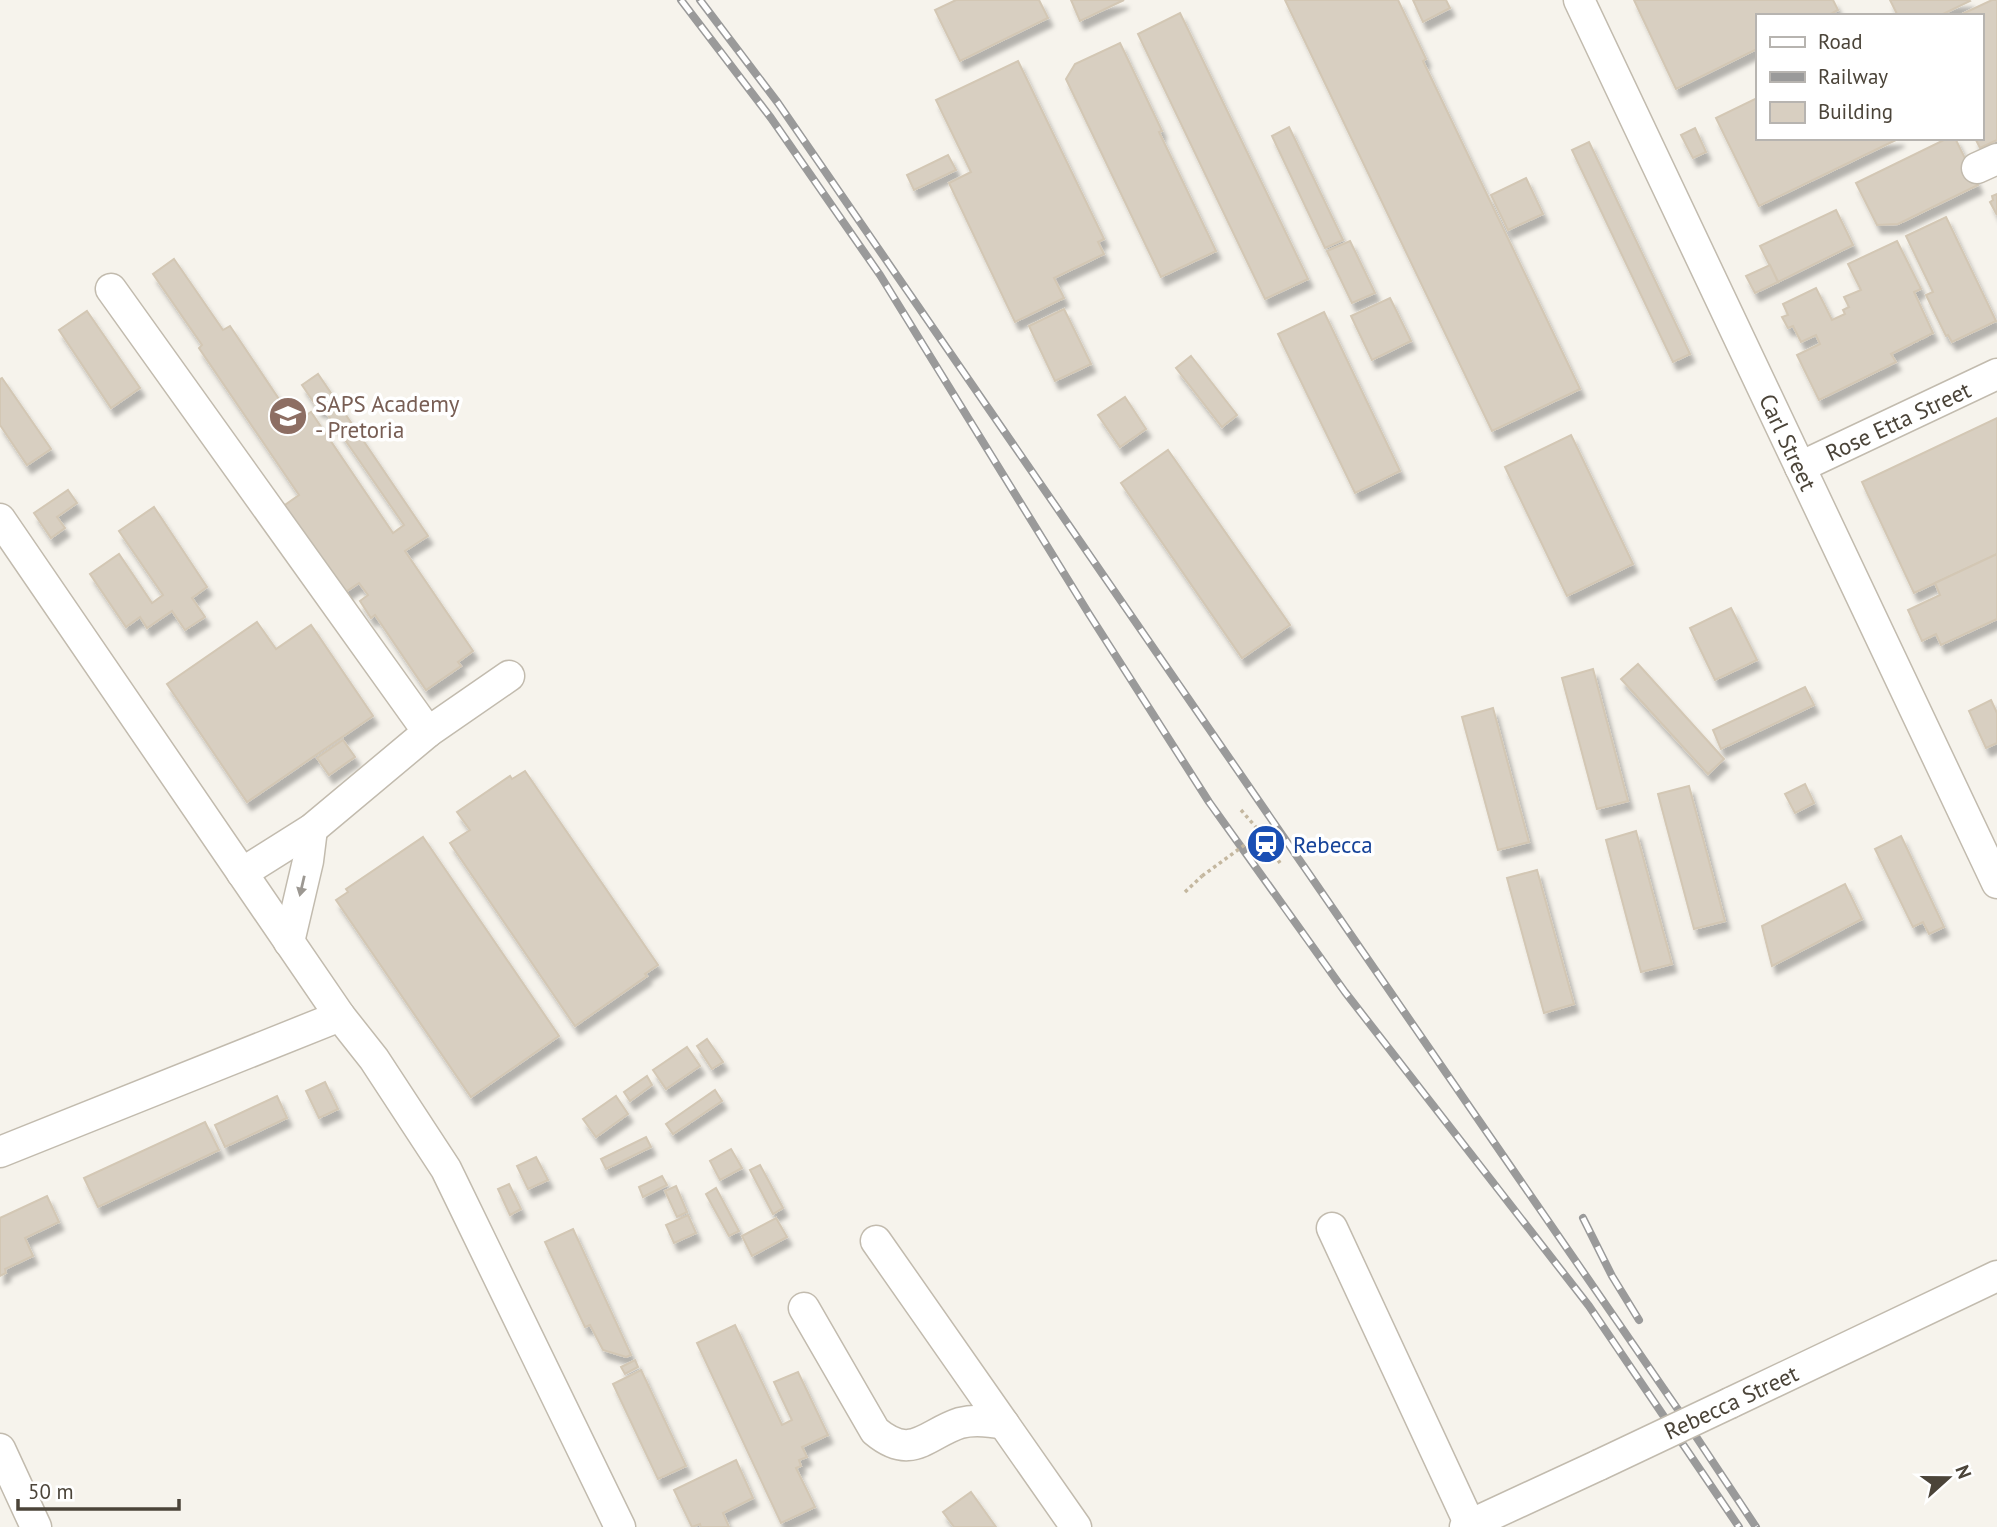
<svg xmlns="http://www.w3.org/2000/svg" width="1997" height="1527" font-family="'PT Sans',sans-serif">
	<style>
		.building { fill: #d8cfc1; stroke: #d3c7b4; stroke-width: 2; filter: url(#shadow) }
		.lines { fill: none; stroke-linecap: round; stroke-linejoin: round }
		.minor-casing { stroke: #c2bbae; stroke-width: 33 }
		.path { stroke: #c4b79f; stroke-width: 3.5; stroke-dasharray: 3.5 3.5; stroke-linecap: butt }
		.minor { stroke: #fff; stroke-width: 30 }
		.rail-casing { stroke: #9a9a9a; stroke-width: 8 }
		.rail { stroke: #fff; stroke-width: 5; stroke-dasharray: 16; stroke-linecap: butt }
		.minor-bridge-casing { stroke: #c2bbae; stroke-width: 33; stroke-linecap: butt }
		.path-bridge { stroke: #c4b79f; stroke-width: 3.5; stroke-dasharray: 3.5 3.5; stroke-linecap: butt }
		.minor-bridge { stroke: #fff; stroke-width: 30 }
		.oneway { fill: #9c9892 }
		.labels { text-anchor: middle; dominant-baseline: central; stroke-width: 7; stroke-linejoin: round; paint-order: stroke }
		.education-label { font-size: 23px; fill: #785e54; stroke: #fff; text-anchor: start }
		.street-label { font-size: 23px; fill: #4b4439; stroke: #fff }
		.transit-label { font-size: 23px; fill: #164399; stroke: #fff; text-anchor: start }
	</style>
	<defs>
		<filter id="shadow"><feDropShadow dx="4.5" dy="8" stdDeviation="2" flood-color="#0004"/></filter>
	</defs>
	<rect width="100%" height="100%" fill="#f6f3ec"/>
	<g class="building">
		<polygon points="956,0 1039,0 1048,18 960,61 935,10"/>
		<polygon points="1071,0 1124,0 1080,21"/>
		<polygon points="1285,0 1398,0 1426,59 1423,61 1580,389 1492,431"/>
		<polygon points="1413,0 1446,0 1450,8 1423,22"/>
		<polygon points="1634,0 1833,0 1838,10 1827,16 1757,16 1757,49 1676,89"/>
		<polygon points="1890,0 1969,0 1970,1 1939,16 1898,16"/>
		<polygon points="1992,0 1997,0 1997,140 1980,148 1975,138 1981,138 1981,16 1958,16"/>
		<polygon points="1180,13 1308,279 1265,299 1138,34"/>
		<polygon points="1120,43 1162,131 1159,132 1216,251 1161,277 1066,79 1075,64"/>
		<polygon points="1018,61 1104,239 1098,242 1104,254 1054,278 1064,298 1015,322 949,183 971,172 936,100"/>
		<polygon points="1757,98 1757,138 1900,138 1759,206 1716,118"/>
		<polygon points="1289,127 1343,240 1325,248 1272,136"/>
		<polygon points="1695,128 1706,152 1693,158 1681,135"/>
		<polygon points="1948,138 1955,138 1978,185 1898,224 1877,225 1856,183"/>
		<polygon points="1589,142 1690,354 1673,362 1572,150"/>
		<polygon points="948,155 956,170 914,190 907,175"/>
		<polygon points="1526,178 1543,214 1508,230 1491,195"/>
		<polygon points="1997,194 1997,215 1990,202 1993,200 1992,196"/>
		<polygon points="1836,210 1853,245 1778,282 1760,246"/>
		<polygon points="1946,217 1996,321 1952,342 1948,335 1946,336 1926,295 1933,292 1906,236"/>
		<polygon points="1350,241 1375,293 1352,303 1327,251"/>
		<polygon points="1897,241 1921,289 1914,292 1933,333 1891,354 1896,362 1819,400 1797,355 1820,344 1816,335 1801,342 1793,326 1788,328 1782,317 1788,315 1783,304 1816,288 1832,320 1845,314 1843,310 1849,307 1844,297 1861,290 1848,264"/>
		<polygon points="174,259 223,330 230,326 295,423 311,412 393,533 404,525 323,408 319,410 302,385 318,374 428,536 405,551 473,651 458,662 461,666 426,690 375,615 371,618 360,601 368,595 359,583 341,595 282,507 299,495 199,348 202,345 153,274"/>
		<polygon points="1770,265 1778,282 1755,293 1746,276"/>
		<polygon points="1390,298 1411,341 1372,360 1351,316"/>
		<polygon points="1064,309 1091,364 1055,381 1029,326"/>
		<polygon points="87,311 140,388 111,408 59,330"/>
		<polygon points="1324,312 1400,471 1355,493 1278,334"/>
		<polygon points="1191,356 1237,415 1222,427 1176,368"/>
		<polygon points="2,378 51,449 27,465 0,425 0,379"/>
		<polygon points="1125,397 1146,429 1120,447 1098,415"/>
		<polygon points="1997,418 1997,554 1914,593 1862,482"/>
		<polygon points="1571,435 1633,564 1567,596 1505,467"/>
		<polygon points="1168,450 1290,625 1242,658 1121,483"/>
		<polygon points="68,490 77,503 57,517 65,528 51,538 34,513"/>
		<polygon points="154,507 207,587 192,598 205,617 185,630 172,611 147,628 140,617 126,627 90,574 119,554 152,603 163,595 119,531"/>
		<polygon points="1997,554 1997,619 1941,645 1936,634 1922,641 1908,610 1940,595 1935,583"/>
		<polygon points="1731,608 1757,660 1715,680 1690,628"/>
		<polygon points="257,622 276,649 311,625 373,716 247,802 167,684"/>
		<polygon points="1638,664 1724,759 1708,774 1621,679"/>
		<polygon points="1593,669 1628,801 1597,809 1562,678"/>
		<polygon points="1805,687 1814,705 1721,749 1713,730"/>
		<polygon points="1991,700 1997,713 1997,743 1986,748 1969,711"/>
		<polygon points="1493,708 1529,842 1498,850 1462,717"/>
		<polygon points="343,740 355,757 329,775 317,758"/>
		<polygon points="525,771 658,965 645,974 647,976 575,1026 450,843 470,830 457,812 510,776 512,779"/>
		<polygon points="1805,784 1814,803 1795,813 1785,794"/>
		<polygon points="1689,786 1725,921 1694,929 1658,794"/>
		<polygon points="1636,831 1672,964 1641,972 1606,840"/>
		<polygon points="1901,836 1944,927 1929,934 1923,922 1913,927 1875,849"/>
		<polygon points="423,837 559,1036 471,1097 336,900 348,892 346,889"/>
		<polygon points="1537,870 1574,1004 1544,1013 1507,878"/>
		<polygon points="1845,884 1862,919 1772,966 1762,926"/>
		<polygon points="707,1039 723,1062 712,1069 697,1046"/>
		<polygon points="687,1047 700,1066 666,1089 653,1070"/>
		<polygon points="647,1076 652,1085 630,1101 624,1092"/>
		<polygon points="325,1082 338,1109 319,1118 306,1091"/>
		<polygon points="715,1090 722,1101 673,1134 666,1124"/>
		<polygon points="277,1096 287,1118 225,1147 215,1125"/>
		<polygon points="616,1096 628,1114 596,1137 583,1119"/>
		<polygon points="205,1122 219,1150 98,1207 84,1178"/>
		<polygon points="646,1137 651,1147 606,1169 601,1159"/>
		<polygon points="731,1149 742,1168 720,1180 710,1161"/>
		<polygon points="536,1157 548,1180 528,1189 517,1166"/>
		<polygon points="760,1165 783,1208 773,1214 750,1170"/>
		<polygon points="662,1176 667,1185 643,1197 639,1187"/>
		<polygon points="509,1184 521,1209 510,1215 498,1189"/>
		<polygon points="676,1186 687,1212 677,1217 665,1191"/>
		<polygon points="716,1188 739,1231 729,1236 706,1194"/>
		<polygon points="47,1196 59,1222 25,1238 33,1256 5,1269 6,1273 0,1276 0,1218"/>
		<polygon points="688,1215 696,1233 674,1243 666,1225"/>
		<polygon points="776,1218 787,1237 752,1256 742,1236"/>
		<polygon points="573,1229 631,1355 626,1357 603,1350 590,1325 585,1327 545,1242"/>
		<polygon points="735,1325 782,1425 792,1420 774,1382 798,1372 828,1435 802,1447 807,1457 799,1460 801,1466 796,1468 815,1507 781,1523 697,1343"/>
		<polygon points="635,1360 638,1367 625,1374 621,1367"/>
		<polygon points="641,1370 686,1466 658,1479 613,1384"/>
		<polygon points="736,1460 753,1498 723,1513 729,1527 701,1527 700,1524 692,1527 674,1490"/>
		<polygon points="971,1492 996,1527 954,1527 943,1512"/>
	</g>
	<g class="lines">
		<g class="minor-casing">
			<g id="minor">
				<polyline points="1579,0 1997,883"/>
				<polyline points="1977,168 1997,159"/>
				<polyline points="111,289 428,732"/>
				<polyline points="1800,467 1997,374"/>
				<polyline points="0,519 340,1016 374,1059 446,1169 620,1527"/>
				<polyline points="242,873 312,829 428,732 509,676"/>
				<polyline points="289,942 308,861 312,829"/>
				<polyline points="0,1152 340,1016"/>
				<polyline points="1332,1228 1470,1525"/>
				<polyline points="876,1241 1076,1527"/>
				<path d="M 804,1308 L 875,1431 C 912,1462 926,1434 960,1423 C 975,1419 989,1421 1004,1424"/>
				<polyline points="1730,1403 1997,1276"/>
				<polyline points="0,1449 36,1527"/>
				<polyline points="1465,1527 1599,1465"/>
			</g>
		</g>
		<g class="path">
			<polyline points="1241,810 1261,833 1280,863"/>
			<polyline points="1185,892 1202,876"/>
		</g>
		<use href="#minor" class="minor"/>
		<g class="rail-casing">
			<g id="rail">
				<polyline points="681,0 771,118 880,275 1089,614 1209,802 1345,992 1589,1306 1739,1527"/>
				<polyline points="700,0 778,103 1679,1411 1756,1527"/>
				<polyline points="1583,1218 1612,1276 1639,1320"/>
			</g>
		</g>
		<use href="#rail" class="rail"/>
		<g class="minor-bridge-casing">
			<polyline id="minor-bridge" points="1599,1465 1730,1403"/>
		</g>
		<polyline class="path-bridge" points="1202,876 1261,833"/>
		<use href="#minor-bridge" class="minor-bridge"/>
	</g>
	<defs><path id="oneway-solid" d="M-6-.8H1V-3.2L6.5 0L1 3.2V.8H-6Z" transform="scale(1.75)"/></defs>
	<use class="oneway" href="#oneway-solid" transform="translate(302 886) rotate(103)"/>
	<defs>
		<g id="university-disc" transform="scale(2.0125)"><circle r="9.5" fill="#8d6e63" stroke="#fff"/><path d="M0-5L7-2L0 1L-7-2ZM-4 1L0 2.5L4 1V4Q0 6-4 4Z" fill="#fff"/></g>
		<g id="station-disc" transform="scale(2.0125)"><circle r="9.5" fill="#1a4fb4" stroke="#fff"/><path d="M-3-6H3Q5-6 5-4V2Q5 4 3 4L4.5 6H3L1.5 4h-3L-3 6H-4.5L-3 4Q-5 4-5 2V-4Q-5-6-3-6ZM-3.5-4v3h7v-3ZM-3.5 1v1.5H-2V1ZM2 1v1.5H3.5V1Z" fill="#fff"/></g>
	</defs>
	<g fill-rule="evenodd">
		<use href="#university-disc" x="288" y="416"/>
		<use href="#station-disc" x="1266" y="844"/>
	</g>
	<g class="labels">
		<g class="education-label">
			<text x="315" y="403">SAPS Academy<tspan x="315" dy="26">- Pretoria</tspan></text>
		</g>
		<g class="street-label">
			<text transform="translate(1898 421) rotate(-25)">Rose Etta Street</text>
			<text transform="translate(1788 442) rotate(65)">Carl Street</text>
			<text transform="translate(1731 1402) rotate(-25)">Rebecca Street</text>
		</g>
		<g class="transit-label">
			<text x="1293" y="844">Rebecca</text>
		</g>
	</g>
	<rect x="1756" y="14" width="228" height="126" fill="#ffffff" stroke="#b7b4b0" stroke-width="2"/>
	<rect x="1770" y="37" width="35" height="10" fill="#ffffff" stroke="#b7b4b0" stroke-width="2"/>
	<text x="1818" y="49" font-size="21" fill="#4b4439">Road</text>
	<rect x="1770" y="72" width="35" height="10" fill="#9a9a9a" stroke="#b7b4b0" stroke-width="2"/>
	<text x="1818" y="84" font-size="21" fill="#4b4439">Railway</text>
	<rect x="1770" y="102" width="35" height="21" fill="#d8cfc1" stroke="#b7b4b0" stroke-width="2"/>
	<text x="1818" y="119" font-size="21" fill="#4b4439">Building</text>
	<g transform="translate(1948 1478) rotate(69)" stroke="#ffffff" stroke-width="5" paint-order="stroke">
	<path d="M0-5L12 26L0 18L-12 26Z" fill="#4b4439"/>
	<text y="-10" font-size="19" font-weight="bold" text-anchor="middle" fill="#4b4439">N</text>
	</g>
	<path d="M18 1499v10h161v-10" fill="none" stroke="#4b4439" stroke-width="3.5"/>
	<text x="28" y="1499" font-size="21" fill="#4b4439" stroke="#ffffff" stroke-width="5" paint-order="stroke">50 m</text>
</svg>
